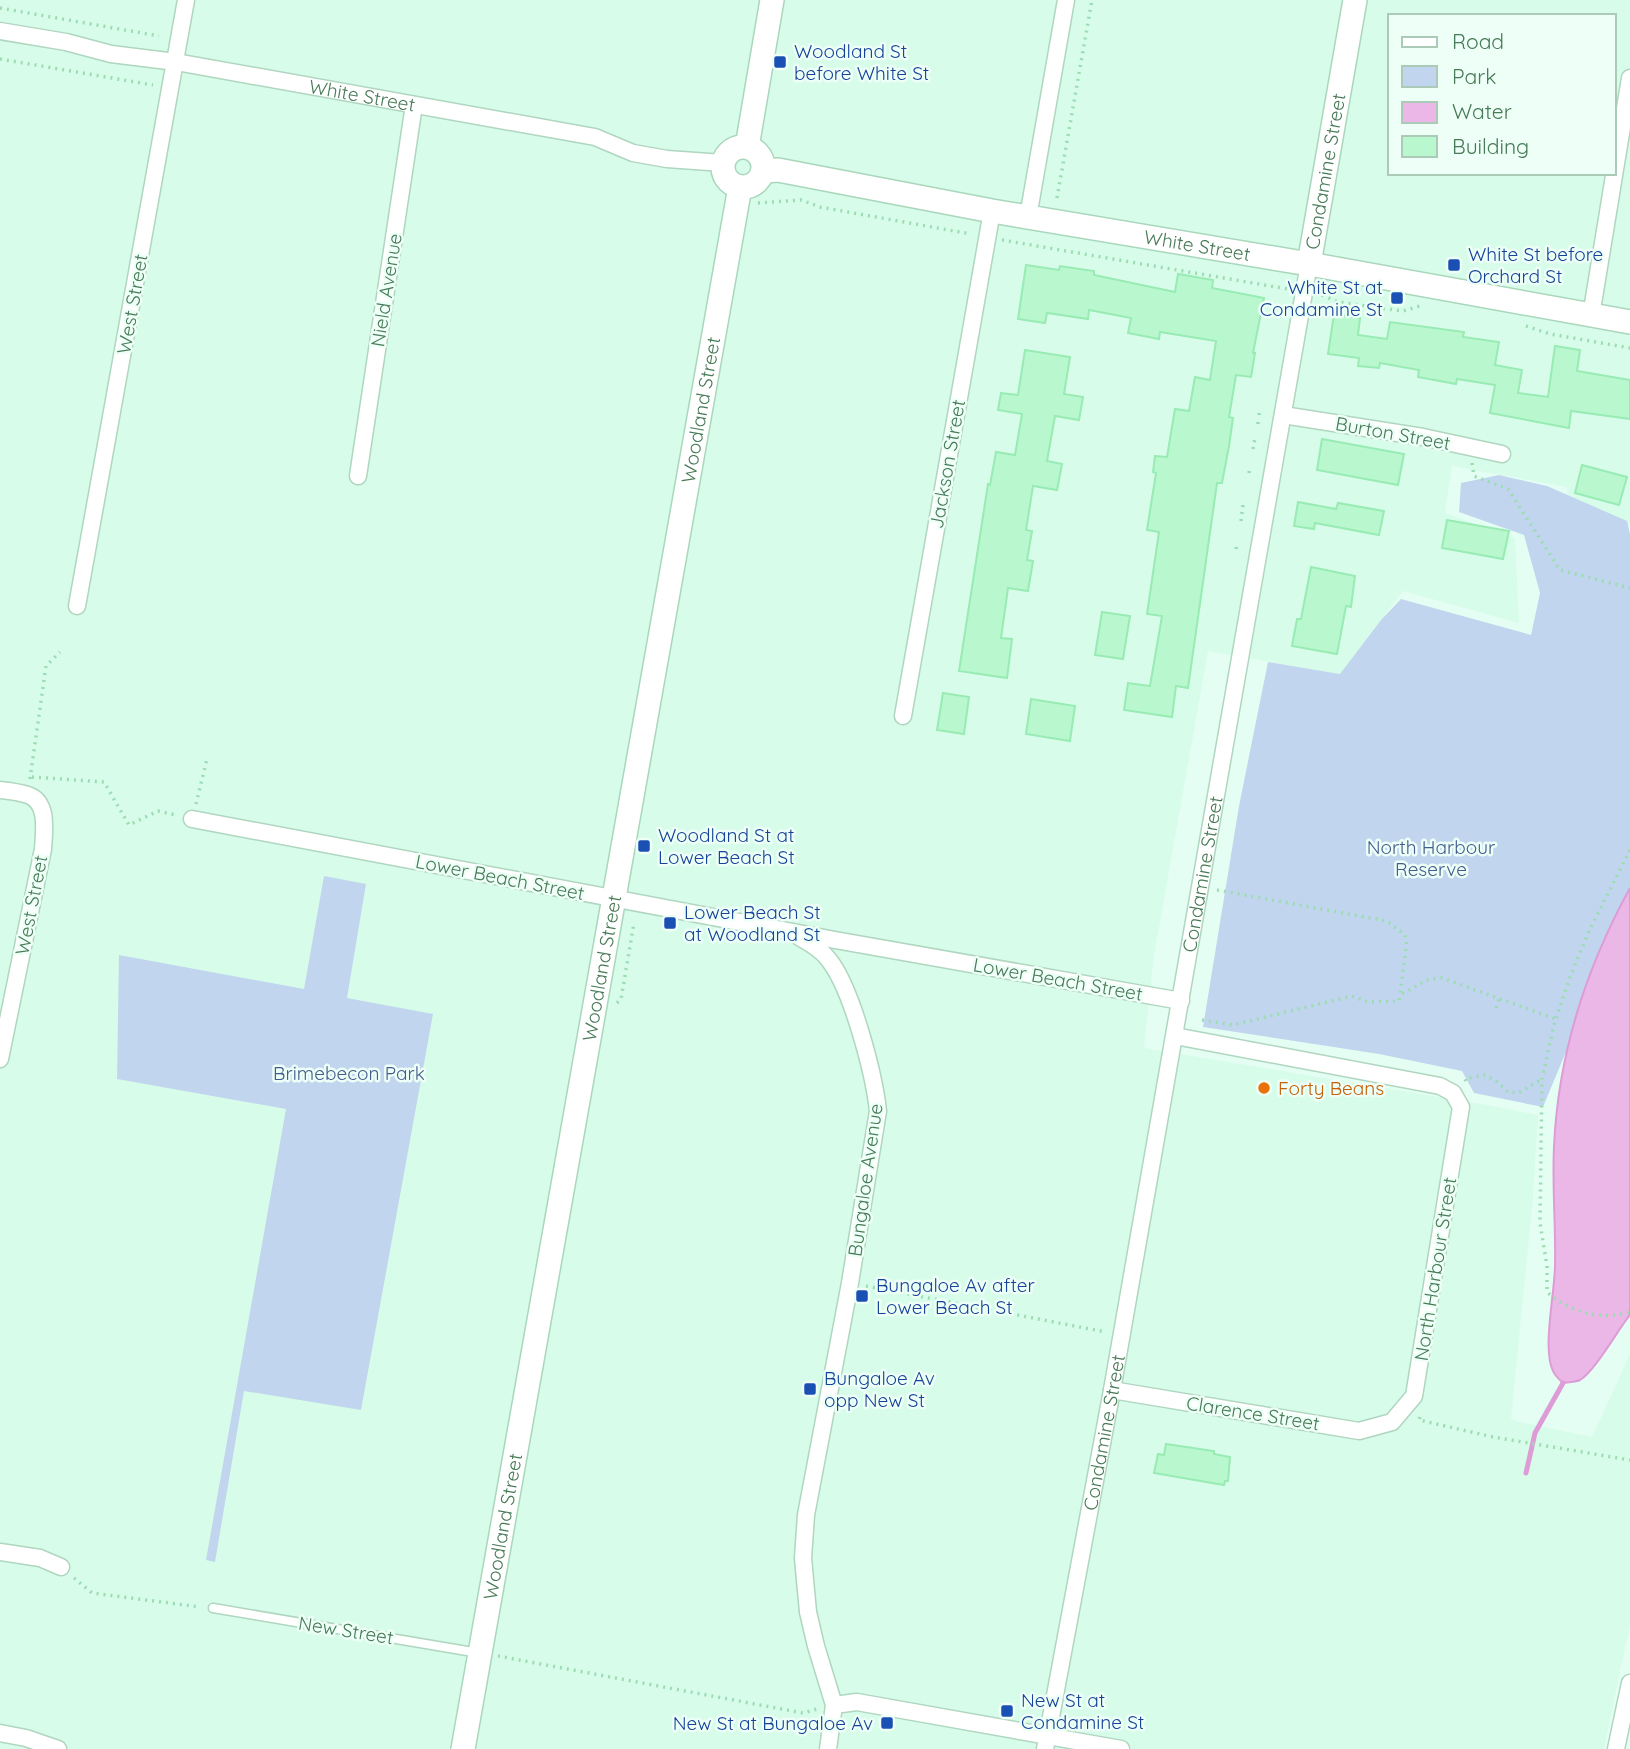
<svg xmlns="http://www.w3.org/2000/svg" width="1630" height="1749" font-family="Quicksand,sans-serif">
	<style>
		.residential { fill: #d8fcea; fill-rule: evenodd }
		.green { fill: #c1d6ee }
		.water { fill: #eab7e6; stroke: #dd9cd6; stroke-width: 2 }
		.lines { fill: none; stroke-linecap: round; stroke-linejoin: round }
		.stream { stroke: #dd9cd6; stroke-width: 5 }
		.building { fill: #b9f7cf; stroke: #98ebb3; stroke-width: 2 }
		.lane-casing { stroke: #afd6bf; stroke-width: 11 }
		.street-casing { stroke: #afd6bf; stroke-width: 19 }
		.secondary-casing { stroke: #a9d7bb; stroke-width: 26 }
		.path { stroke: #9cdcb2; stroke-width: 3.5; stroke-dasharray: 2 5; stroke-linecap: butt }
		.lane { stroke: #fff; stroke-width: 8 }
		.street { stroke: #fff; stroke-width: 16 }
		.secondary { stroke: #fff; stroke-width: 23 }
		.transit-dot { fill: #1a4fb4; stroke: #edfff7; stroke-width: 2.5 }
		.food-dot { fill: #e8710a; stroke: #edfff7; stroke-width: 2.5 }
		.labels { text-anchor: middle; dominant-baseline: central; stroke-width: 5; stroke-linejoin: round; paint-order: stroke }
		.transit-label { font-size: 19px; fill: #164399; stroke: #edfff7; text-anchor: start }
		.street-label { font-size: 19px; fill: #477a56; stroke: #edfff7 }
		.park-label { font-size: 19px; fill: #425c8e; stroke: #edfff7 }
		.food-label { font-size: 19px; fill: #c56008; stroke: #edfff7; text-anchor: start }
	</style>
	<rect width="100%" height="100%" fill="#e5fef3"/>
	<path class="residential" d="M 0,0 L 1630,0 L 1630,526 L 1569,510 L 1567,487 L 1452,466 L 1445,513 L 1515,538 L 1519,623 L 1403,591 L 1340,674 L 1208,651 L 1154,956 L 1144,1048 L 1487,1105 L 1538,1115 L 1533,1197 L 1511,1420 L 1592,1437 L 1630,1354 L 1630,1624 L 1604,1749 L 0,1749 ZM 1390,16 L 1614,16 L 1614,173 L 1390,173 Z"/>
	<g class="green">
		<polygon points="1499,475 1547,486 1627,521 1630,534 1630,898 1543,1107 1474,1093 1462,1071 1379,1054 1203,1027 1239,806 1268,662 1340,674 1381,620 1401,599 1531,635 1540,593 1524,535 1459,512 1461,483"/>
		<polygon points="324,876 366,884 347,998 433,1014 361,1410 244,1391 215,1562 206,1560 286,1109 117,1079 119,955 304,989"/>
	</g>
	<path class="water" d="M 1630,888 L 1630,1315 C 1617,1331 1595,1371 1580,1380 C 1576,1382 1568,1382 1563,1383 C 1560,1380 1555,1376 1553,1371 C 1542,1349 1555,1292 1555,1265 C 1556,1226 1552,1186 1554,1147 C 1558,1055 1586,968 1630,888 Z"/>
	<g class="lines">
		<polyline class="stream" points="1526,1473 1535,1433 1563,1383"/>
	</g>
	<g class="building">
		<polygon points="1026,265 1059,270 1060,266 1094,271 1094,275 1175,292 1178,274 1213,280 1212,288 1264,298 1253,353 1255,353 1251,377 1236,375 1229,417 1233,418 1229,446 1222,483 1217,483 1188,688 1176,686 1172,717 1124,710 1128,683 1150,686 1162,616 1147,614 1159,532 1147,530 1156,473 1153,472 1155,456 1167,457 1175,409 1189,411 1195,377 1210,380 1216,341 1160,332 1159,339 1128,333 1131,318 1089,310 1088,319 1047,313 1045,323 1018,319"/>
		<polygon points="1334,314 1360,318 1358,335 1387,339 1390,322 1464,332 1463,337 1499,342 1495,365 1522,370 1518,393 1548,397 1555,346 1580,350 1577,371 1630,380 1630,419 1571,411 1569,428 1490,413 1495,385 1457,379 1456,384 1418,377 1419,370 1380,363 1379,368 1358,366 1359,358 1328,354"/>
		<polygon points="1025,350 1070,357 1064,394 1083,397 1079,420 1055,416 1047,461 1062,464 1057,490 1033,486 1026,530 1032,531 1027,560 1033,561 1028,591 1008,588 1001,638 1012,639 1007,678 959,671 988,484 990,485 996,452 1015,455 1022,414 998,410 1001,393 1018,395"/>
		<polygon points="1322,439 1404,454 1398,485 1317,470"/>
		<polygon points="1582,465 1627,477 1619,505 1575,493"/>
		<polygon points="1298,502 1336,509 1338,503 1384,511 1379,535 1315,523 1314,529 1294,526"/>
		<polygon points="1447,520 1509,531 1503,559 1442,548"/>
		<polygon points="1311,567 1355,576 1351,607 1346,606 1337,654 1292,646 1297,619 1301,619"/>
		<polygon points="1102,612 1130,616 1123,659 1095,655"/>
		<polygon points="943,693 969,697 964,734 937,730"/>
		<polygon points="1031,699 1075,706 1070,741 1026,734"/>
		<polygon points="1166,1444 1214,1451 1214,1454 1230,1457 1228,1481 1225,1481 1224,1485 1154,1473 1158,1454 1164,1455"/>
	</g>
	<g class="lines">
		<g class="lane-casing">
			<polyline id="lane" points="213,1608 479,1653"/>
		</g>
		<g class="street-casing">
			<g id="street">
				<path id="s1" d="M 0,31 L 66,42 L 111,54 L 176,62 L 595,137 L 633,153 L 667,159 L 723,163"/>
				<polyline points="1028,217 1066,0"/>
				<polyline points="1591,316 1630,78"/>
				<polyline points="1283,415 1423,437 1502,454"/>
				<polyline points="358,476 414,105"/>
				<polyline points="77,606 186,0"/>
				<polyline points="903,716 992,211"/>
				<path d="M 0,790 C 9,791 19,792 28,795 C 49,802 44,832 43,849 L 0,1059"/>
				<polyline points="192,819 835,940 1181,1001"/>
				<path d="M 799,937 C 810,943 822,950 829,960 C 852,989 874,1074 878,1111 L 850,1283 L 806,1515 L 803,1558 L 808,1612 L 816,1646 L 834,1705 L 828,1749"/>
				<polyline points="1112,1390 1359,1431 1392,1422 1414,1396 1461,1107 1453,1093 1440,1086 1175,1036"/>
				<polyline points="0,1552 40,1558 61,1567"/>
				<polyline points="834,1705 857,1702 1121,1749"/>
				<polyline points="0,1733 26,1738 58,1749"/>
				<path id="s2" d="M 1045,1749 L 1112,1390 L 1309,264"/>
				<polyline points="1616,1749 1630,1683"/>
			</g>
		</g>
		<g class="secondary-casing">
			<g id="secondary">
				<circle cx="743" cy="167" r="20"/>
				<polyline points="747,147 772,0"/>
				<path id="s3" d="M 763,171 L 778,170 L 992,211 L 1309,264 L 1630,322"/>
				<path id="s4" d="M 1309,264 L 1355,0"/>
				<path id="s5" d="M 463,1749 L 740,187"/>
			</g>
		</g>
		<g class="path">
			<polyline points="0,8 159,36"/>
			<polyline points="0,59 153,85"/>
			<polyline points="1057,198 1092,0"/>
			<polyline points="758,203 801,200 820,207 971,234"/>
			<polyline points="1002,240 1288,289"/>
			<polyline points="1322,295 1338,302 1403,311 1420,306"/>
			<polyline points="1526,326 1550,334 1630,348"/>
			<polyline points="1259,415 1260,408"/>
			<polyline points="1258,424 1258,418"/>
			<polyline points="1253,449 1255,438"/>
			<polyline points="1472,463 1474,476 1508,489 1560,570 1630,588"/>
			<polyline points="1249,473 1250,466"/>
			<polyline points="1241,521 1243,505"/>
			<polyline points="1236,549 1237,543"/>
			<polyline points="32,777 104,782 129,825 158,811 176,815"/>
			<polyline points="30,779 46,666 60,652"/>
			<polyline points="196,804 207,759"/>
			<path d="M 1630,850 L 1589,931 L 1570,977 L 1554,1025 L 1542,1079 L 1540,1223 L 1547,1266 L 1547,1292 C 1569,1312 1601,1321 1630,1312"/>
			<polyline points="1217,890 1387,921 1405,935 1407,940 1400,995 1429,979 1442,978 1556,1019"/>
			<polyline points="617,1003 621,999 634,923"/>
			<polyline points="1496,1008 1499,999"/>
			<polyline points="1202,1020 1233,1025 1352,996 1368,1002 1399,1001 1400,995"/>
			<polyline points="1466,1081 1465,1079 1484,1075 1495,1080 1508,1092 1518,1093 1542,1079"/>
			<polyline points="866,1286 1106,1332"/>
			<polyline points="1420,1417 1419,1420 1493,1437 1630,1460"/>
			<polyline points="74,1578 92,1593 200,1607"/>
			<polyline points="498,1656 803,1713 817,1709"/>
		</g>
		<use href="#lane" class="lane"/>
		<use href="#street" class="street"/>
		<use href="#secondary" class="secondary"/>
	</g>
	<g class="transit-dot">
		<rect x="773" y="55" width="14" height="14" rx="3.5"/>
		<rect x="1447" y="258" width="14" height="14" rx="3.5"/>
		<rect x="1390" y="291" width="14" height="14" rx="3.5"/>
		<rect x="637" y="839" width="14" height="14" rx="3.5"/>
		<rect x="663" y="916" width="14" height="14" rx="3.5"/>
		<rect x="855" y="1289" width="14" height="14" rx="3.5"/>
		<rect x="803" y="1382" width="14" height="14" rx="3.5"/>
		<rect x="1000" y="1704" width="14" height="14" rx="3.5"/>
		<rect x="880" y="1716" width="14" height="14" rx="3.5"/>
	</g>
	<circle class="food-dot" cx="1264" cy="1088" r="7"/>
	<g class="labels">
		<g class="transit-label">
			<text x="794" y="51">Woodland St<tspan x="794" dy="22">before White St</tspan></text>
			<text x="1468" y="254">White St before<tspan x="1468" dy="22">Orchard St</tspan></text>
			<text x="1383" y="287" text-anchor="end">White St at<tspan x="1383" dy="22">Condamine St</tspan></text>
			<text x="658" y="835">Woodland St at<tspan x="658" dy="22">Lower Beach St</tspan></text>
			<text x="684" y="912">Lower Beach St<tspan x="684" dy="22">at Woodland St</tspan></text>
			<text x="876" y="1285">Bungaloe Av after<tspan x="876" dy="22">Lower Beach St</tspan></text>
			<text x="824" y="1378">Bungaloe Av<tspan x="824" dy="22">opp New St</tspan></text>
			<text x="1021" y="1700">New St at<tspan x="1021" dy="22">Condamine St</tspan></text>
			<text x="873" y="1723" text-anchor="end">New St at Bungaloe Av</text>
		</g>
		<g class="street-label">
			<text stroke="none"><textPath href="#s1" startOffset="368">White Street</textPath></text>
			<text stroke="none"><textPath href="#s4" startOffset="94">Condamine Street</textPath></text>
			<text stroke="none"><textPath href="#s3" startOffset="441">White Street</textPath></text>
			<text transform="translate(386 290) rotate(-81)">Nield Avenue</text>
			<text transform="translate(132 304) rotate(-80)">West Street</text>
			<text stroke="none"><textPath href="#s5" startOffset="1360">Woodland Street</textPath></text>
			<text transform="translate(1393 433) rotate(10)">Burton Street</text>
			<text transform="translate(947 464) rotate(-80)">Jackson Street</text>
			<text stroke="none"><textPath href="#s2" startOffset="889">Condamine Street</textPath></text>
			<text transform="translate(500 877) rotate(11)">Lower Beach Street</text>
			<text transform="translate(31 905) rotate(-79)">West Street</text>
			<text stroke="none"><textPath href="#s5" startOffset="793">Woodland Street</textPath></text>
			<text transform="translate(1058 979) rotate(10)">Lower Beach Street</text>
			<text transform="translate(865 1180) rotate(-82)">Bungaloe Avenue</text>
			<text transform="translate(1435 1269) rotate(-81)">North Harbour Street</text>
			<text transform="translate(1253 1413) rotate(9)">Clarence Street</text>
			<text stroke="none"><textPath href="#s2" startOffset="322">Condamine Street</textPath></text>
			<text stroke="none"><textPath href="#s5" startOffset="226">Woodland Street</textPath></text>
			<text transform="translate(346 1630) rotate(9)">New Street</text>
		</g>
		<g class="park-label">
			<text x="1431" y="847">North Harbour<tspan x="1431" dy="22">Reserve</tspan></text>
			<text x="349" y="1073">Brimebecon Park</text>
		</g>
		<g class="food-label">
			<text x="1278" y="1088">Forty Beans</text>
		</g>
	</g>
	<rect x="1388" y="14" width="228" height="161" fill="#edfff7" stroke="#abcab7" stroke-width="2"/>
	<rect x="1402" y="37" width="35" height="10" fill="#ffffff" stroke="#abcab7" stroke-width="2"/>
	<text x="1452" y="49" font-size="21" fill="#477a56">Road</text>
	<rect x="1402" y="66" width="35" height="21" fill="#c1d6ee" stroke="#abcab7" stroke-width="2"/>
	<text x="1452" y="84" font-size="21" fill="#477a56">Park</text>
	<rect x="1402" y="102" width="35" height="21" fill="#eab7e6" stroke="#abcab7" stroke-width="2"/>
	<text x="1452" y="119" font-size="21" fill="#477a56">Water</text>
	<rect x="1402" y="136" width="35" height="21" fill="#b9f7cf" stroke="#abcab7" stroke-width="2"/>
	<text x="1452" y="154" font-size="21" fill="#477a56">Building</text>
</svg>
